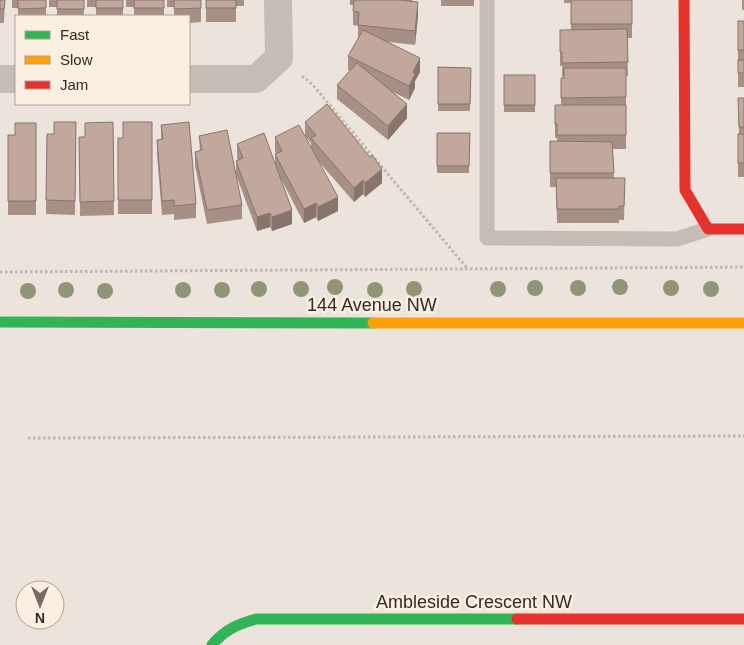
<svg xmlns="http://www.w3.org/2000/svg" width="744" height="645" font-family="Helvetica,sans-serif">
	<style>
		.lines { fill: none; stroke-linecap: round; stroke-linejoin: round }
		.path { stroke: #bdb5ae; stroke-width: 3; stroke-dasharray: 2.5 2.5; stroke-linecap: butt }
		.lane { stroke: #c4bcb5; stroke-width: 15 }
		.street { stroke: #c4bcb5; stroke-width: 28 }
		.fast { stroke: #30b455; stroke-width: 11 }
		.slow { stroke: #ff9f0a; stroke-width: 11 }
		.jam { stroke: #e5322d; stroke-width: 11 }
		.tree { fill: #909578 }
		.wall { fill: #a69086 }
		.shaded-wall { fill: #87756d }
		.building { fill: #c1a79c; stroke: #87756d }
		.labels { text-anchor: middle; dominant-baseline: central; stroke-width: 5; stroke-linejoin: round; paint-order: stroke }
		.street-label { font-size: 18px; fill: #352924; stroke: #faefe1 }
	</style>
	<rect width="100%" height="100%" fill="#ece4dc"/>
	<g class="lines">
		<g class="path">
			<polyline points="302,76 312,84 467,268"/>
			<polyline points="0,272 744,267"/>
			<polyline points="28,438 744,436"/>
		</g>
		<polyline class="lane" points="487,0 487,238 677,239 708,229"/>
		<g class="street">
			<polyline points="0,79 16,79"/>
			<polyline points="189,79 256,79 279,58 278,0"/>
		</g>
		<g class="fast">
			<polyline points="0,322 373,323"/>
			<path d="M 212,645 C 224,630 238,624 256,619 L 517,619"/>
		</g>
		<polyline class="slow" points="373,323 744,323"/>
		<g class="jam">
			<polyline points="684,0 685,190 708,229 744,229"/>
			<polyline points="517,619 744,619"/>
		</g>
	</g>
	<g class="tree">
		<circle cx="335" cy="287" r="8"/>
		<circle cx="620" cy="287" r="8"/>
		<circle cx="535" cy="288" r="8"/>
		<circle cx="578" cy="288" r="8"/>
		<circle cx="671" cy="288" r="8"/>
		<circle cx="259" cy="289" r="8"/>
		<circle cx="301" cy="289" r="8"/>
		<circle cx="414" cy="289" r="8"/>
		<circle cx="498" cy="289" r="8"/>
		<circle cx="711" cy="289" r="8"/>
		<circle cx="66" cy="290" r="8"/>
		<circle cx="183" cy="290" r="8"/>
		<circle cx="222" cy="290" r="8"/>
		<circle cx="375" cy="290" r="8"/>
		<circle cx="28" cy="291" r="8"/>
		<circle cx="105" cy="291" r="8"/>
	</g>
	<g class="wall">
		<polygon points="0,0 5,0 4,23 0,23"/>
		<polygon points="12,0 46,0 46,16 18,16 18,8 12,8"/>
		<polygon points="49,0 84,0 84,16 57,16 57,7 49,7"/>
		<polygon points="87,0 123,0 123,16 96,16 96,7 87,7"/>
		<polygon points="126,0 164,0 164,16 134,16 134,7 126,7"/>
		<polygon points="167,0 201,0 201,22 189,23 189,16 174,16 174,7 167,7"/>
		<polygon points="206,0 244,0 244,6 236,6 236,22 206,22"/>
		<polygon points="350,0 412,0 418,16 415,45 388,42 420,72 415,81 415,88 409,100 393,92 407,118 388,140 337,99 337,85 350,71 348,70 348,56 358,39 358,26 353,25 353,5 350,5"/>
		<rect x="441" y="0" width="33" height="6"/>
		<polygon points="564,0 632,0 632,38 627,38 628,76 626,76 626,149 613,149 614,178 625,178 624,220 619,220 619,223 557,223 556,187 550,187 550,141 557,141 557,138 555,138 555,105 561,105 561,78 564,78 564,77 562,77 562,66 560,66 560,30 571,30 571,3 564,3"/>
		<rect x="742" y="0" width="2" height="10"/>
		<rect x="738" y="21" width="6" height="66"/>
		<polygon points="438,67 471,68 470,111 438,111"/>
		<rect x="504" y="75" width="31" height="37"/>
		<polygon points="738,98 744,98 744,177 738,177 738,134 739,134"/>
		<polygon points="76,122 75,215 46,214 47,134 54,134"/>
		<polygon points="113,122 114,215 80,216 79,137 85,137"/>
		<polygon points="152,122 152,214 118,214 118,138 123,138"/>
		<polygon points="305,122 382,183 365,197 363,194 354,202 319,162 338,211 318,221 316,217 304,223 280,177 292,224 272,231 270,227 257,231 236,175 236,161 238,160 237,158 237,144 275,164 275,154 276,154 275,151 275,137 311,147 311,143 305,136"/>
		<polygon points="36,123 36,215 8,215 8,135 15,135"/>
		<polygon points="161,125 196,204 196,218 174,220 174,214 162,215 157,154 157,140 161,140"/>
		<polygon points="437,133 470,133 469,173 437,173"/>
		<polygon points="199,136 242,205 242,219 207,224 195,166 195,152 200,151"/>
	</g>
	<g class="shaded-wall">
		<polygon points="418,2 418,16 415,45 415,31"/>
		<polygon points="420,58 420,72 415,81 415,88 409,100 409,86 413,72"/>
		<polygon points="407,104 407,118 388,140 388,126"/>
		<polygon points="382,169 382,183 365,197 365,183"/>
		<polygon points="363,180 363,194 354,202 354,188"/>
		<polygon points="338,197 338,211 318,221 318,207"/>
		<polygon points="316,203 316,217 304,223 304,209"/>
		<polygon points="292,210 292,224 272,231 272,217"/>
		<polygon points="270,213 270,227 257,231 257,217"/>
	</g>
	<g class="building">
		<polygon points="0,0 5,0 4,9 0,9"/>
		<polygon points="18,0 46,0 46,8 18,9"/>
		<rect x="57" y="0" width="27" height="9"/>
		<rect x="96" y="0" width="27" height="8"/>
		<rect x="134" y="0" width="30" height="8"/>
		<polygon points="174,0 201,0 201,8 174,9"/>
		<rect x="206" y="0" width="30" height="8"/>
		<polygon points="354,0 399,0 418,2 415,31 358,25 359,12 353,11"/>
		<rect x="571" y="0" width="61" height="24"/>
		<rect x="738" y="21" width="6" height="29"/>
		<polygon points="627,29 628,62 562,63 562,52 560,52 560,30"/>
		<polygon points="363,30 420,58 413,72 415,74 409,86 348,56"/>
		<rect x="738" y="60" width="6" height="13"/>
		<polygon points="357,63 407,104 388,126 337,85"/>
		<polygon points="438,67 471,68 470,104 438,104"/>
		<polygon points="564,68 626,68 626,97 561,98 561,78 564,78"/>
		<rect x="504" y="75" width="31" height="30"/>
		<polygon points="738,98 744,98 744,127 739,127"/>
		<polygon points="327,104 370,157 372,155 382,169 365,183 363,180 354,188 311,138 316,135 305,122"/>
		<polygon points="555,105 626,105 626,135 557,135 557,124 555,124"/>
		<polygon points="54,122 76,122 75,201 46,200 47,134 54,134"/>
		<polygon points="113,122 114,201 80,202 79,137 85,137 85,123"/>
		<polygon points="123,122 152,122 152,200 118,200 118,138 123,138"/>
		<polygon points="189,122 196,204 174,206 174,200 162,201 157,140 163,139 161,125"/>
		<polygon points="15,123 36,123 36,201 8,201 8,135 15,135"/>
		<polygon points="299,125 338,197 318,207 316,203 304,209 275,154 282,151 275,137"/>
		<polygon points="227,130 242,205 207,210 195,152 202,150 199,136"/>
		<polygon points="264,133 292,210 272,217 270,213 257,217 236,161 243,158 237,144"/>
		<polygon points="437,133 470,133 469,166 437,166"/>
		<rect x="738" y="134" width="6" height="29"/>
		<polygon points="550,141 612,142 614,173 550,173"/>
		<polygon points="556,178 625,178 624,206 619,206 619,209 557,209"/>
	</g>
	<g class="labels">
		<g class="street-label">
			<text x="372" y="305">144 Avenue NW</text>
			<text x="474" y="602">Ambleside Crescent NW</text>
		</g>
	</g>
	<rect x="15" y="15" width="175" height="90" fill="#faefe1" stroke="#aba095"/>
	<rect x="25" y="31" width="25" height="8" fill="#30b455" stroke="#aba095"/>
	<text x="60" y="40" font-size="15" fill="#352924">Fast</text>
	<rect x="25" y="56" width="25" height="8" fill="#ff9f0a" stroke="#aba095"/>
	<text x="60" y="65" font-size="15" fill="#352924">Slow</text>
	<rect x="25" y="81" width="25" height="8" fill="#e5322d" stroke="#aba095"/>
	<text x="60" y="90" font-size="15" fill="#352924">Jam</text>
	<g transform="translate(40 605) rotate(180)"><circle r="24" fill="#faefe1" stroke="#aba095"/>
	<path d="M0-4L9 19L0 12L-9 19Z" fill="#756a64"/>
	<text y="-8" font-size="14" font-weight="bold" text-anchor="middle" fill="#352924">N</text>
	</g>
</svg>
